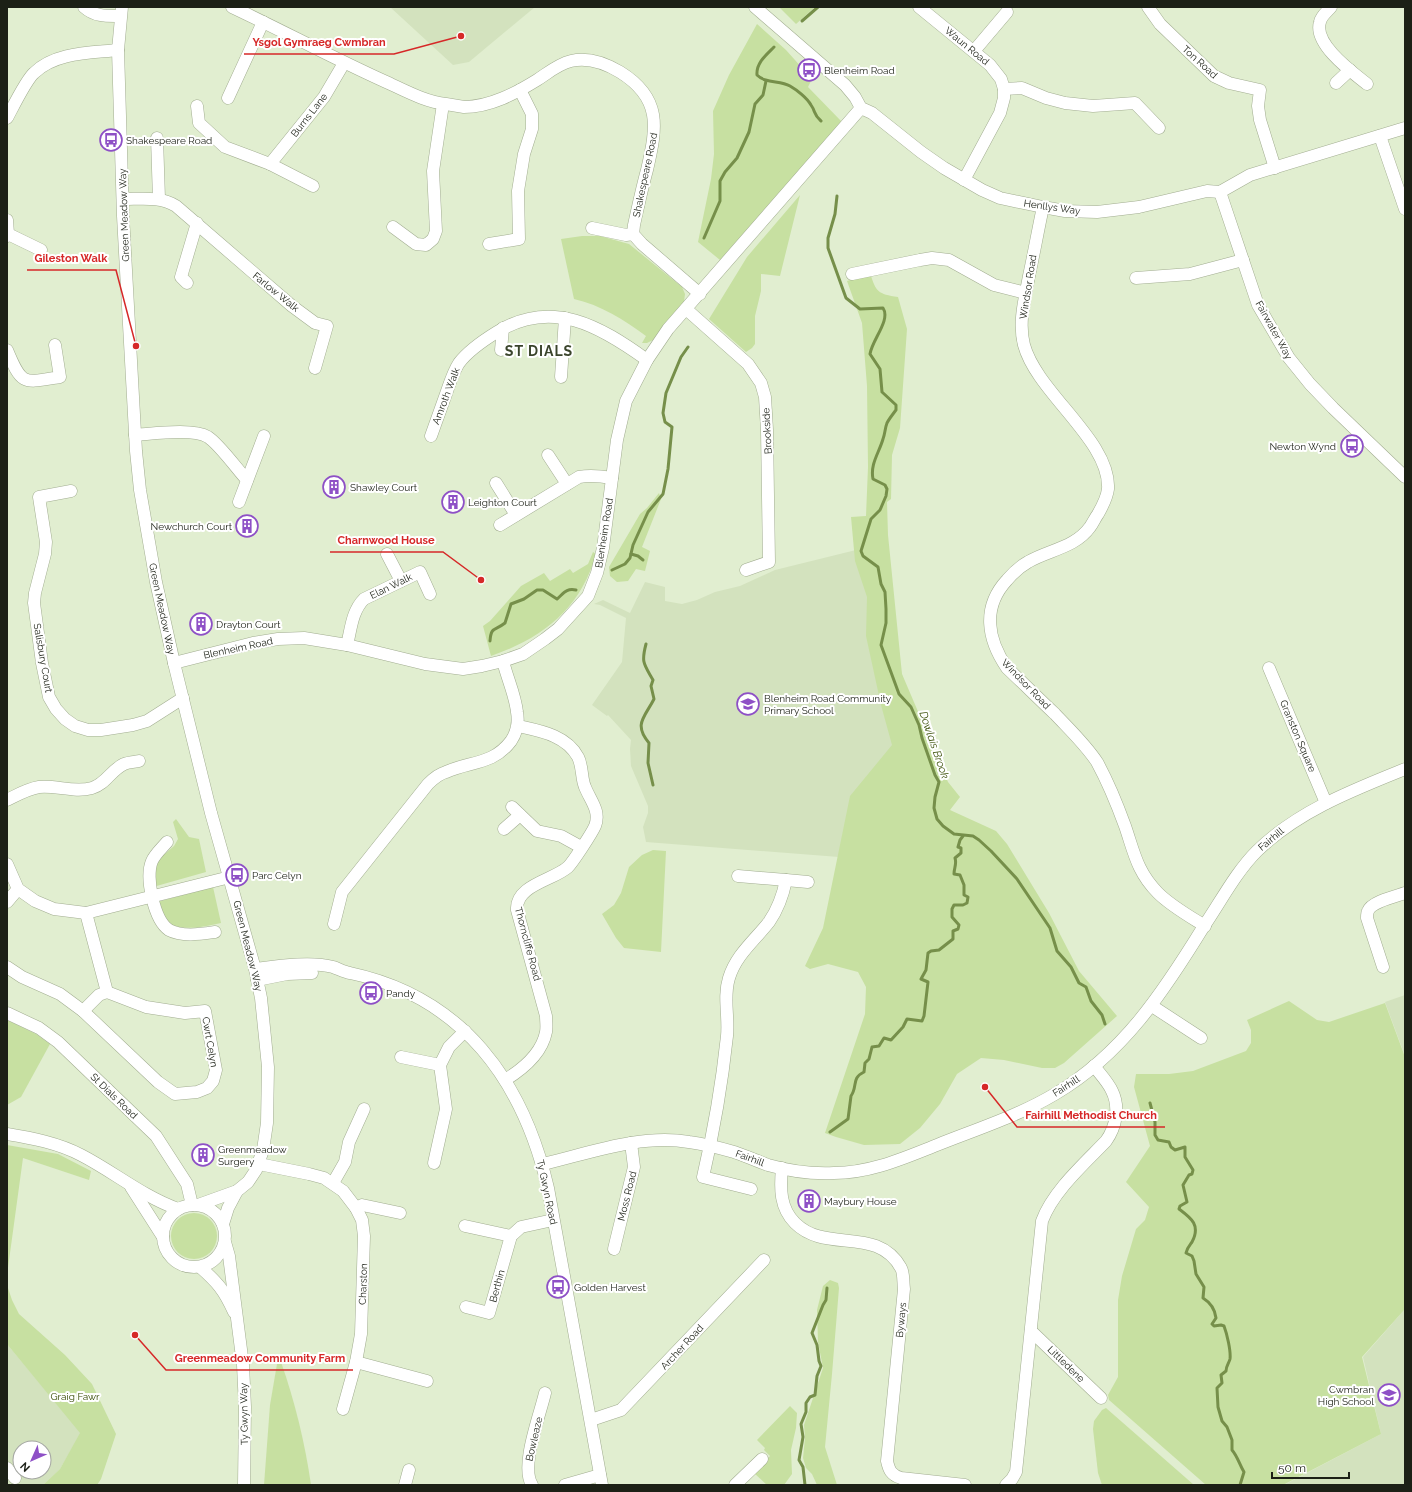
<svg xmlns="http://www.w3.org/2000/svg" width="1412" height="1492" font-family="Raleway,sans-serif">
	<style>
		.built { fill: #d3e2be; fill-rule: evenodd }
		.green { fill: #c7e0a1 }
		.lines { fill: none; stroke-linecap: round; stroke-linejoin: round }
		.stream { stroke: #768f4a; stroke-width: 3 }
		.minor-casing { stroke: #a2ad91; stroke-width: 13 }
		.minor { stroke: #fff; stroke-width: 12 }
		.labels { text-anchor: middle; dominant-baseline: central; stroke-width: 4; stroke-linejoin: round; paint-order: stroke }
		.street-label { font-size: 10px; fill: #1c2016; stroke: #fff }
		.poi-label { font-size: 10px; fill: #1c2016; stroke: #fff; text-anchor: start }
		.park-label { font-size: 10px; fill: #344800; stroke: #fff }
		.water-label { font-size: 11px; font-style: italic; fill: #3d520b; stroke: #fff }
		.district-label { font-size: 14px; font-weight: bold; letter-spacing: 1px; fill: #3a442b; stroke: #fff }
		.leader { fill: none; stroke: #d62828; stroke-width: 1.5 }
		.callout-dot { fill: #d62828; stroke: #fff; stroke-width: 1.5 }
		.callout-label { font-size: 11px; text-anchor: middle; font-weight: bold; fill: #d62828; stroke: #fff; stroke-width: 4; stroke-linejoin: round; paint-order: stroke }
	</style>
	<rect width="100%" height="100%" fill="#e1eed0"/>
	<g class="built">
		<polygon points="390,7 535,7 469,62 453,65"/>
		<polygon points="856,550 884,611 913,713 839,857 646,842 643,827 648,813 648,806 631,766 630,749 631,740 608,715 607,716 592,705 622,662 626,618 600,605 594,604 603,600 630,613 645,582 665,587 665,601 682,604 697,600 715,592 740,586 775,570"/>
		<polygon points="1405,995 1405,1056 1385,1002"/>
		<polygon points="1405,1309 1405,1485 1284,1485 1381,1434 1363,1357"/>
		<path d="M 7,1344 L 81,1433 L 60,1469 L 43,1485 L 7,1485 ZM 20,1448 L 44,1448 L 44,1472 L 20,1472 Z"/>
	</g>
	<g class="green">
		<polygon points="779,7 815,7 796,24"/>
		<polygon points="757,24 786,50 812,79 808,87 842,122 720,260 698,242 711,179 714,154 713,111 729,75"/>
		<polygon points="800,195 780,276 761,274 761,291 755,316 755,344 752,348 746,352 709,319 747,257"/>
		<path d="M 582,236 L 600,236 L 629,244 L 682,287 L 685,294 L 684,302 L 653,340 L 647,343 L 642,343 L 646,336 C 624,320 601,305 574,299 L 561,239 Z"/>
		<path d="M 870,273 C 876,292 878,294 898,297 L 907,329 L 900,428 L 892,455 L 891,499 L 887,502 L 888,535 L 902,674 L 948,782 L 960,797 L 950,810 L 996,831 L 1007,844 L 1049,913 L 1079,971 L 1117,1016 L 1064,1063 L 1055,1068 L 1042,1068 L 1004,1060 L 981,1058 L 957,1074 L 940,1104 L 920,1128 L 900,1144 L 864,1145 L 836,1137 L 825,1133 L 865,1014 L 866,987 L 858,972 L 828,964 L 810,969 L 805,966 L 823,928 L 850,796 L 892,745 L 881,705 L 866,636 L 867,597 L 855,561 L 851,517 L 866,516 L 868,467 L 867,386 L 862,323 L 847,281 Z"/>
		<polygon points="659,493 661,499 642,547 650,551 645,571 636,569 628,581 617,582 610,576 609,567 640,514 647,508"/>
		<path d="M 593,552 L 596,554 C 581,608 543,638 491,656 L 483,626 L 490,621 L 521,586 L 544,573 L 550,581 L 570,569 L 573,573 L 588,564 Z"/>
		<polygon points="176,819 189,837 199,839 206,872 153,887 152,873 158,860 174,846 178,839 173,822"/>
		<polygon points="653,850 666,851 661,952 624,948 616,938 602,914 614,905 621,893 629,867 642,855"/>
		<path d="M 213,887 L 221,923 C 203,927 186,931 168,924 L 157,902 Z"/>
		<polygon points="1289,1001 1317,1020 1329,1022 1385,1003 1405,1057 1405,1309 1362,1357 1381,1434 1283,1485 1206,1485 1109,1400 1108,1395 1118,1377 1118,1300 1122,1276 1136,1229 1145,1220 1149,1207 1126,1182 1150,1146 1134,1087 1136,1074 1169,1074 1193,1071 1246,1051 1251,1043 1251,1030 1247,1020"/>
		<polygon points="7,1020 36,1034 50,1044 21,1097 7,1105"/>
		<polygon points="7,1145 58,1154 91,1171 89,1180 23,1158 7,1275"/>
		<circle cx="194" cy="1236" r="23"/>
		<polygon points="830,1280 838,1283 839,1288 832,1374 825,1447 837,1485 817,1485 812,1474 806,1468 803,1458 805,1438 804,1425 823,1368 818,1342 817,1310 823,1286"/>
		<polygon points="7,1285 12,1300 19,1314 65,1355 92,1384 116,1434 101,1479 97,1485 43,1485 60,1469 80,1433 7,1344"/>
		<path d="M 281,1362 C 295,1402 305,1443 311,1485 L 264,1485 L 270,1405 L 277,1364 Z"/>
		<polygon points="790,1406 797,1413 796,1428 791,1450 792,1474 784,1485 767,1485 754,1473 770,1456 764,1450 765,1448 757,1440"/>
		<polygon points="1106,1408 1194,1485 1102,1485 1098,1473 1093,1429 1094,1421 1102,1410"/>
	</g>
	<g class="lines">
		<g class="stream">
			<polyline points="802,21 818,7"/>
			<path d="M 774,47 C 766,55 756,63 757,75 C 766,84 780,80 790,86 C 797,90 807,98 811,105 C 816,112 813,114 821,121"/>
			<path d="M 837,196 L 835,214 L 828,238 L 828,248 L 846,298 L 860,309 L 883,308 C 891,320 872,340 870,354 L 880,369 L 882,392 L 896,405 L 896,410 C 893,414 889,419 887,423 C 885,428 885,434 883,439 C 879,453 870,464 873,479 L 885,485 L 887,489 L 886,496 L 880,510 L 871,519 L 861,551 L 863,556 L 878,567 L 881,584 L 885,592 L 886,609 L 886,623 L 881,645 L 899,694 L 911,707 L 919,725 L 922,738 L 935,775 L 939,782 L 935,797 L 934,808 L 937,819 L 943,826 L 954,834 L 973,836 L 979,840 L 991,851 L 1017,879 L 1050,928 L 1057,951 L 1071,967 L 1079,983 L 1086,987 L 1091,1001 L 1102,1015 L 1105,1024"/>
			<polyline points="704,238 720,201 720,181 725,172 737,158 749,132 755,104 763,95 766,81"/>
			<polyline points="631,554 638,556 643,560"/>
			<polyline points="612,570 625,564 630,558 633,545 648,512 663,494 668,469 672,427 665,422 663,413 666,393 681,357 688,347"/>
			<path d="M 490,641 C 491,626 495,631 505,623 L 511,604 L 524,599 L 537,590 L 543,590 L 557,599 C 564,593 566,588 576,590"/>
			<path d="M 646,644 C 641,663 644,664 653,680 L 651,686 L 654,699 C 645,717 633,724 649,743 L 648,763 L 653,785"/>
			<path d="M 1150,1103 L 1155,1122 L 1155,1135 L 1158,1140 L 1169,1142 L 1171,1147 L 1175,1150 L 1185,1147 L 1185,1157 L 1193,1170 L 1192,1174 L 1189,1175 L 1183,1185 L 1187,1202 L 1180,1206 L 1179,1209 C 1191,1218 1201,1225 1192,1242 C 1189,1246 1187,1248 1186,1253 L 1192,1256 L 1194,1261 L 1196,1274 L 1204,1287 L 1203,1298 C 1211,1303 1215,1309 1216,1318 L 1212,1324 L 1214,1326 L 1221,1325 L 1224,1326 C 1227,1334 1231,1351 1230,1359 C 1229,1363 1226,1366 1226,1371 L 1221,1375 L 1222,1383 L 1217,1388 L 1218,1407 L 1222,1421 L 1227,1427 L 1232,1440 L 1232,1450 C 1238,1457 1239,1464 1244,1472 L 1240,1485"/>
			<path d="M 830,1132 L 848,1119 L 851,1096 C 858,1086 851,1078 864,1072 L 865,1063 L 869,1059 L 872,1047 L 879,1046 L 884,1038 L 891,1040 L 903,1027 L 907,1019 L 922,1021 L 924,1016 L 928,982 L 921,979 L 926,970 L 928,953 L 931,951 L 939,950 L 953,939 L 953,931 L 958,929 L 959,925 L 952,917 L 952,909 L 954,905 L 963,905 L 967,903 L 968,897 L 964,895 L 964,885 L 960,875 L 954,874 C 954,868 957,864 955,858 L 961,853 L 961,848 L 958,847 L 960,840 L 963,836"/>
			<polyline points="805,1485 803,1467 799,1460 803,1437 801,1424 806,1412 806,1403 810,1397 815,1395 817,1376 821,1366 819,1361 817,1345 812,1333 823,1305 826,1300 827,1288"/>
		</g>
		<g class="minor-casing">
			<g id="minor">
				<path d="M 84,7 C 95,17 107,16 120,16"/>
				<polyline points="122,7 118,50 123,216 136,451 140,490 156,582 174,663 211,813 255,969 261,998 268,1067 267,1123 263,1150 256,1170 248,1182 237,1191 198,1205"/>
				<path d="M 232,7 C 283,31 333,58 384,81 C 404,90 425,102 446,104 C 452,105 458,106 464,107 C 490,107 516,93 537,80 C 548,73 558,64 571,61 C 588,57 605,63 620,72 C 662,98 657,127 647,170 C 642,188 638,207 634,225 L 633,234 L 642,244 L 700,294"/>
				<polyline points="755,7 845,85 855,97 861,108 872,113 921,152 944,168 982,190 1000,198 1043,207 1065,211 1097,212 1139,207 1207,191 1220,192 1250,175 1405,128"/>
				<polyline points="919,7 990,65 1001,79 1004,89 1004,98 1000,113 964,180"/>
				<polyline points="1148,7 1160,24 1214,76 1229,83 1260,90 1258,106 1260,120 1275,168"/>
				<path d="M 1331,7 C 1327,12 1321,16 1320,22 C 1313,44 1352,72 1367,84"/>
				<polyline points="974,51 1007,12"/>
				<polyline points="1336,83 1350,70"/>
				<polyline points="1004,89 1022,88 1046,98 1065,103 1093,106 1135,103 1159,128"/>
				<polyline points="228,98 263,22"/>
				<polyline points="197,106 199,123 225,147 270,164 324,97 344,63"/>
				<path d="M 7,118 C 13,107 26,80 34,73 C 55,52 91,53 118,50"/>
				<polyline points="1380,136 1405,209"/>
				<polyline points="157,138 159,199"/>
				<polyline points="270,164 313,186"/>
				<polyline points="1220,192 1258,305 1289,358 1310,384 1333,408 1405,477"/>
				<path d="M 123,199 C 142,199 160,196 176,206 L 292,306 L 315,323 L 327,326 L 315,368"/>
				<path d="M 1043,207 C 1038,230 1034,253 1029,276 C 1025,298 1018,322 1024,345 C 1037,393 1111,441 1108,489 C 1107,497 1102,507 1098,514 C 1095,518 1093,523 1090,527 C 1075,548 1048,550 1028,562 C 1019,567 1013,573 1007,580 C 982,607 987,639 1007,668 C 1023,683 1039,699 1055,714 C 1070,730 1085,744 1097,762 C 1108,782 1117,804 1125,826 C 1134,852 1137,872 1158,893 C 1171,906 1189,916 1205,926"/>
				<polyline points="7,220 8,234 7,236"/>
				<polyline points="393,227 416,244 426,245 433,239 436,231 433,171 443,104"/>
				<polyline points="592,228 626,235 633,234"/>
				<polyline points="8,234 41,250"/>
				<polyline points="489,244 519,239 518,191 524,154 532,129 532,114 520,90"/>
				<polyline points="852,274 920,260 932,258 949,260 994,285 1026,293"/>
				<polyline points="1136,278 1190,274 1243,260"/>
				<polyline points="187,283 181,277 197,223"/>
				<polyline points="686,309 748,364 761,383 765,397 767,430 769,562 746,570"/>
				<path d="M 7,350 C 22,386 23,383 60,377 L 55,345"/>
				<polyline points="501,350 503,328"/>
				<polyline points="561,377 565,318"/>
				<path d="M 135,435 C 152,434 193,428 208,437 C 219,444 237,469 247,480"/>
				<path d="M 431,436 C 436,422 441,408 446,394 C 450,383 453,372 459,363 C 468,351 484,340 497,332 C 552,298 600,326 647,360"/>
				<polyline points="548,455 567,484"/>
				<polyline points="496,483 516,515"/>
				<polyline points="71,491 39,497 46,542 45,554 35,593 34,603 42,663 49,697 56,709 65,719 75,726 88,730 101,730 133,725 147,721 183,698"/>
				<polyline points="239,502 264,436"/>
				<path d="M 500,525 L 579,477 C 590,475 600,476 612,478"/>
				<polyline points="387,554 401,581"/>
				<path d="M 347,645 C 351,629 352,611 364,599 L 420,572 L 430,594"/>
				<polyline points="174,663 253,643 278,639 304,638 347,645 425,664 463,669 482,666 503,661 523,654 545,639 558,629 588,596 597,573 603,548 617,440 626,401 647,360 668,329 861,108"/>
				<polyline points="1269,668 1326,803"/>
				<path d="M 7,800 C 17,795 27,789 39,787 C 56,785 74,793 92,788 C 106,784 111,770 124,764 C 129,762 135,762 139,761"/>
				<polyline points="512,807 537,831 561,836 581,847"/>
				<polyline points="504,829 520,815"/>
				<path d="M 167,842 C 162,848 155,854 152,861 C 145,877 154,920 169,930 C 182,937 201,934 215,932"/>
				<polyline points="7,864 18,889 35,901 54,909 86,913 230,877"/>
				<path d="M 738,876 L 786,880 C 783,895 778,909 769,922 C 754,941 736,955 729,978 C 723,997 729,1016 727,1036 C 722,1083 714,1130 703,1177 L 751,1189"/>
				<polyline points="786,880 808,882"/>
				<polyline points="7,902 18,889"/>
				<path d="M 334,924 L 342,892 L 428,784 C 433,779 439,774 446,772 C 470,761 493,765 511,741 C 517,732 519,723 517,712 C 515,694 507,678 503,661"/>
				<polyline points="7,967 22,977 60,994 83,1011 158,1082 175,1094 197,1092 207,1088 213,1081 216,1070 205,1011 185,1013 146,1007 107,992 86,913"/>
				<path d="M 1383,967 L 1367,918 C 1367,916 1367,913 1368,911 C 1371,902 1396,896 1405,893"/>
				<path d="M 255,969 C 278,966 311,961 333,967 C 339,969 344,972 350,973 C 463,997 523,1081 548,1188 L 602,1485"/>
				<polyline points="257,980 287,974 312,973"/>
				<polyline points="1152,1006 1201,1038"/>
				<polyline points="83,1011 99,995 107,992"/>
				<polyline points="7,1013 39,1028 58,1042 156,1136 187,1184 192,1205"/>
				<polyline points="401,1057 440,1065"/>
				<path d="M 505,1080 C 523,1069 542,1053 546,1032 C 547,1027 546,1021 546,1016 L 517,910 C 515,885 554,880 568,867 C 573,862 592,833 595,826 C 601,811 590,800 585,787 C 581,778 583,767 578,757 C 566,735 540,731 518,726"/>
				<path d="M 7,1134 C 32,1138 58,1143 81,1155 C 114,1172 142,1196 178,1209"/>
				<polyline points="434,1163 446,1109 440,1065 449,1047 465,1031"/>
				<polyline points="259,1164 309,1174 324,1178 343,1191 356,1208 362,1220 364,1236 361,1334 356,1362 343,1409"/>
				<path d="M 543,1164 C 590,1153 640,1134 689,1142 C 705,1144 720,1148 734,1152 C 746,1156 757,1161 768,1165 C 789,1171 812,1174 834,1173 C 871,1173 904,1158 937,1145 C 977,1129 1018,1116 1055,1094 C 1123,1054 1164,991 1204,926 C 1221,901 1236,872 1257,851 C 1298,811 1353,790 1405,769"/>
				<path d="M 782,1168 C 780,1189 780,1208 795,1223 C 826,1254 877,1225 901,1268 C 904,1273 903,1283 904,1289 L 887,1461 C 889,1470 891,1475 901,1478 L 965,1485"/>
				<polyline points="333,1183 345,1162 349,1142 364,1109"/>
				<polyline points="131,1187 163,1237"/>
				<circle cx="194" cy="1236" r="31"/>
				<polyline points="356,1208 362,1205 400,1213"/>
				<polyline points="223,1224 228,1208 237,1191"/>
				<polyline points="465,1226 511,1236"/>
				<polyline points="225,1242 229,1256 243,1365 245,1407 244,1485"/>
				<polyline points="614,1249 634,1167 631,1143"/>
				<path d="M 200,1267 C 218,1283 224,1290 234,1312"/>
				<polyline points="466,1307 489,1313 511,1236 521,1227 553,1220"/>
				<polyline points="1031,1331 1101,1398"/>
				<polyline points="356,1362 427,1381"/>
				<polyline points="591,1420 621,1410 764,1260"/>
				<polyline points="7,1468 15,1478"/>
				<polyline points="405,1485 409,1470"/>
				<path d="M 532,1485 C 520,1466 540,1415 545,1393"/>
				<polyline points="565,1485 600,1475"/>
				<polyline points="735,1485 762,1459"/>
				<path d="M 1006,1485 L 1012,1479 L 1016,1472 L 1042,1221 C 1053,1191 1085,1163 1106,1141 C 1116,1127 1120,1107 1112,1091 C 1108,1082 1100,1074 1094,1066"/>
			</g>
		</g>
		<use href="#minor" class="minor"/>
	</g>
	<defs>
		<g id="bus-ring" transform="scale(1.15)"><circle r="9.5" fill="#fff" stroke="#8e50c6" stroke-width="1.5"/><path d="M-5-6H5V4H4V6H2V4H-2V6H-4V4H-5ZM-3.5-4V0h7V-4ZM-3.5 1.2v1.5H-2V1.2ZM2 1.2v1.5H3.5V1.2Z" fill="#8e50c6"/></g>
		<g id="building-ring" transform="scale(1.15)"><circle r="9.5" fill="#fff" stroke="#8e50c6" stroke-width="1.5"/><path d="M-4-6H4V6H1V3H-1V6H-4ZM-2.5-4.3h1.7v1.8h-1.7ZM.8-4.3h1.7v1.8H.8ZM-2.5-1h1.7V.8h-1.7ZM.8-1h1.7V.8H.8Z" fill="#8e50c6"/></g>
		<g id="school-ring" transform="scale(1.15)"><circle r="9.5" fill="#fff" stroke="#8e50c6" stroke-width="1.5"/><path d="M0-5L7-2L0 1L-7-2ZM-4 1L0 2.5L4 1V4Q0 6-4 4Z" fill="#8e50c6"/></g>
	</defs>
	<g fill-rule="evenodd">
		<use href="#bus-ring" x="809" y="70"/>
		<use href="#bus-ring" x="111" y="140"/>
		<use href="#bus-ring" x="1352" y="446"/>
		<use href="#building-ring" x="334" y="487"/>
		<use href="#building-ring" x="453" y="502"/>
		<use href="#building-ring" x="247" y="526"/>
		<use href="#building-ring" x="201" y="624"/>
		<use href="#school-ring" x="748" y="704"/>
		<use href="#bus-ring" x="237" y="875"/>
		<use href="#bus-ring" x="371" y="993"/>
		<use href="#building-ring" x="203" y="1155"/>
		<use href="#building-ring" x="809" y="1201"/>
		<use href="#bus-ring" x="558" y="1287"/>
		<use href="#school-ring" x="1389" y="1395"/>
	</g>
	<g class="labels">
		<g class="street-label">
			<text transform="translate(967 46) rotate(39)">Waun Road</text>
			<text transform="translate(1200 62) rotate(42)">Ton Road</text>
			<text transform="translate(309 115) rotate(-52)">Burns Lane</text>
			<text transform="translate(645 175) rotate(-78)">Shakespeare Road</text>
			<text transform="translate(1052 207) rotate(8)">Henllys Way</text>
			<text transform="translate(124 215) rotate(-92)">Green Meadow Way</text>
			<text transform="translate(1028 287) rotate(-81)">Windsor Road</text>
			<text transform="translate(276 292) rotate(39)">Farlow Walk</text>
			<text transform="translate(1274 330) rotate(61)">Fairwater Way</text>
			<text transform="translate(446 396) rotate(-69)">Amroth Walk</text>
			<text transform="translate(767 431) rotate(-93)">Brookside</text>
			<text transform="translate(604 533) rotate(-81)">Blenheim Road</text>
			<text transform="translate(391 586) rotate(-26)">Elan Walk</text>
			<text transform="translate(162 609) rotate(78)">Green Meadow Way</text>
			<text transform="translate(238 648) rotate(-12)">Blenheim Road</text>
			<text transform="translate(43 658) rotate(80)">Salisbury Court</text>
			<text transform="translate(1026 684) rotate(46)">Windsor Road</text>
			<text transform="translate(1298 736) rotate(67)">Granston Square</text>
			<text transform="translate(1271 839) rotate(-40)">Fairhill</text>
			<text transform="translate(528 944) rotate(75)">Thorncliffe Road</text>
			<text transform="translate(248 946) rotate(76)">Green Meadow Way</text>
			<text transform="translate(210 1042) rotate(80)">Cwrt Celyn</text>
			<text transform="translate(1066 1086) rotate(-33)">Fairhill</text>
			<text transform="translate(114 1096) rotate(44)">St Dials Road</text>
			<text transform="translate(750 1158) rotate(20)">Fairhill</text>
			<text transform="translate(547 1192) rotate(78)">Ty Gwyn Road</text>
			<text transform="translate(627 1196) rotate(-76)">Moss Road</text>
			<text transform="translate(363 1284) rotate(-88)">Charston</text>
			<text transform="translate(497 1286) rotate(-75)">Berthin</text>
			<text transform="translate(901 1320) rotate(-84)">Byways</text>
			<text transform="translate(682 1347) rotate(-47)">Archer Road</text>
			<text transform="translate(1066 1364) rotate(44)">Littledene</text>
			<text transform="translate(244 1414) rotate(-91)">Ty Gwyn Way</text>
			<text transform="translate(534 1439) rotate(-77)">Bowleaze</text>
		</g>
		<g class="poi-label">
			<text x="824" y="70">Blenheim Road</text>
			<text x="126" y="140">Shakespeare Road</text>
			<text x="1336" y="446" text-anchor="end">Newton Wynd</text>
			<text x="350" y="487">Shawley Court</text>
			<text x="468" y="502">Leighton Court</text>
			<text x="232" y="526" text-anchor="end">Newchurch Court</text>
			<text x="216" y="624">Drayton Court</text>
			<text x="764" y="698">Blenheim Road Community<tspan x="764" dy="12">Primary School</tspan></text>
			<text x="252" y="875">Parc Celyn</text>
			<text x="386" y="993">Pandy</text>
			<text x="218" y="1149">Greenmeadow<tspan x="218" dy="12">Surgery</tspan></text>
			<text x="824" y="1201">Maybury House</text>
			<text x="574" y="1287">Golden Harvest</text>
			<text x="1374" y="1389" text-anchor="end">Cwmbran<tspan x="1374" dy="12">High School</tspan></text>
		</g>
		<g class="park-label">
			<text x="75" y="1396">Graig Fawr</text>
		</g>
		<g class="water-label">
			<text transform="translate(934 745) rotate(71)">Dowlais Brook</text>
		</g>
		<g class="district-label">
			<text x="539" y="351">ST DIALS</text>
		</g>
	</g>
	<path class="leader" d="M461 36L394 54H244M136 346L116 270H27M481 580L443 552H330M985 1087L1017 1127H1165M135 1335L166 1370H353"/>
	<g class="callout-dot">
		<circle cx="461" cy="36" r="4"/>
		<circle cx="136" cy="346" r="4"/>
		<circle cx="481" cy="580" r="4"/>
		<circle cx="985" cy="1087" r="4"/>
		<circle cx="135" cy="1335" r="4"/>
	</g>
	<g class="callout-label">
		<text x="319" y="46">Ysgol Gymraeg Cwmbran</text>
		<text x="71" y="262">Gileston Walk</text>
		<text x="386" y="544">Charnwood House</text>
		<text x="1091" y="1119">Fairhill Methodist Church</text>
		<text x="260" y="1362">Greenmeadow Community Farm</text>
	</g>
	<rect width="1412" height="1492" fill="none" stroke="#1c2016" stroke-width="16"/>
	<g transform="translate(32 1460) rotate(225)"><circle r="19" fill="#ffffff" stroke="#a4a6a2"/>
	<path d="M0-3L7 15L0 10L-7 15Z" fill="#8e50c6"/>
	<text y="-6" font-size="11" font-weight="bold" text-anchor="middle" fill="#1c2016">N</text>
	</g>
	<path d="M1272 1472v6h77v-6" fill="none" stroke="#1c2016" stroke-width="2"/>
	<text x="1278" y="1472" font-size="12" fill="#1c2016" stroke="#ffffff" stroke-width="3" paint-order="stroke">50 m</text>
</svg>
